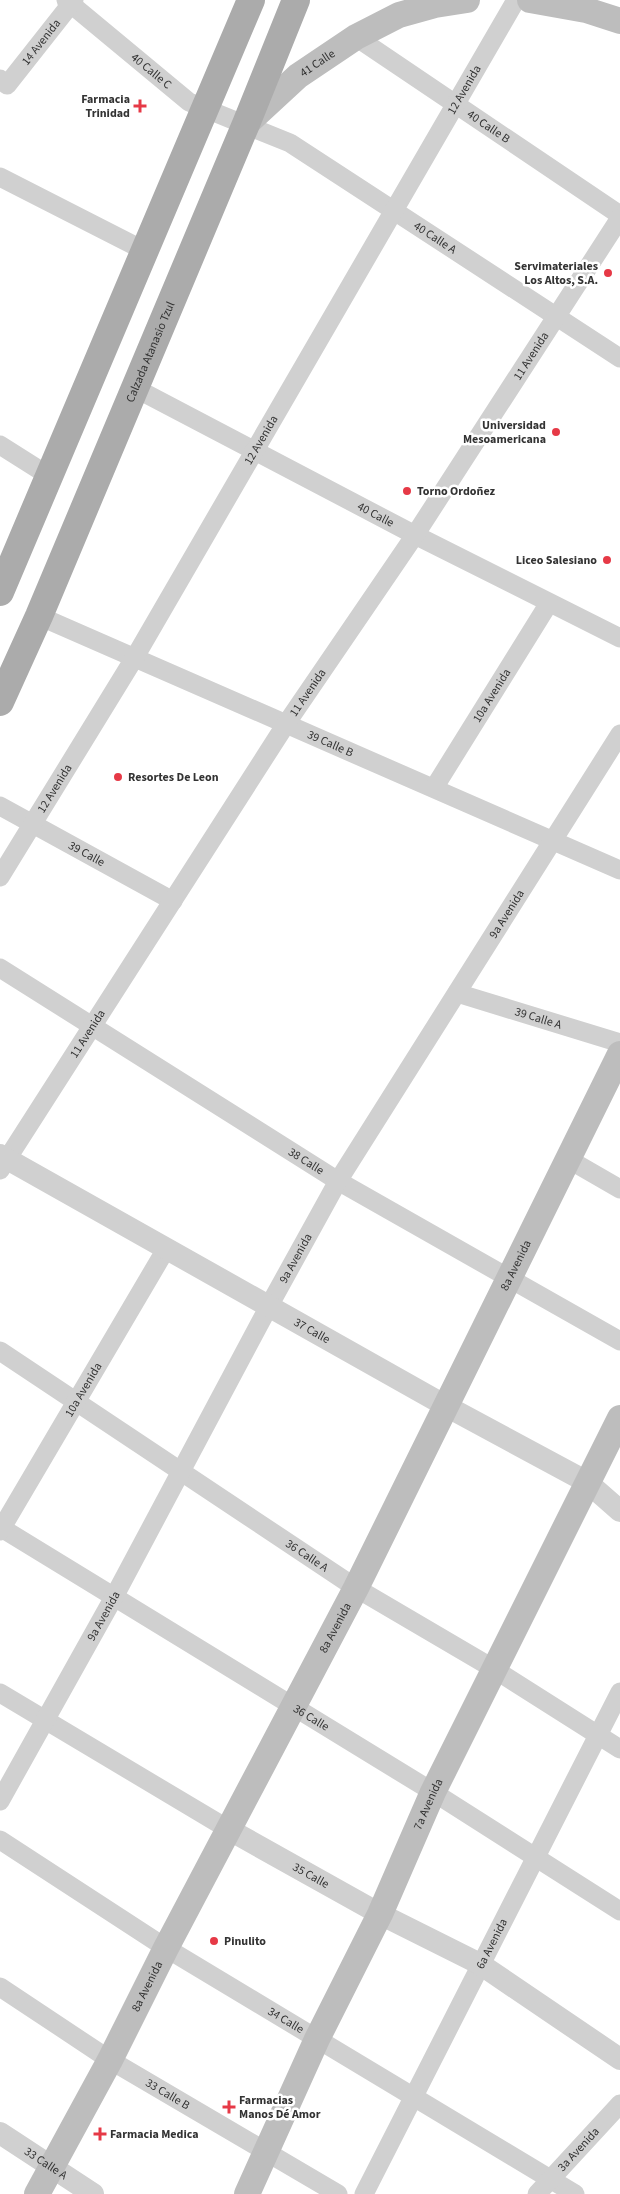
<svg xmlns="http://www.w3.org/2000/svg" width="620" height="2194" font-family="'Source Sans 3',sans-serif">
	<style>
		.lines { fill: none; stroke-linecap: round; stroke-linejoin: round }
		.minor { stroke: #d0d0d0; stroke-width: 19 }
		.tertiary { stroke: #d0d0d0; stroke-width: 22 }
		.secondary { stroke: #bdbdbd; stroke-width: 26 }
		.primary { stroke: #ababab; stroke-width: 28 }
		.poi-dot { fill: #e63946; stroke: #fff; stroke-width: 2 }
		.labels { text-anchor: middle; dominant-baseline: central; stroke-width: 5; stroke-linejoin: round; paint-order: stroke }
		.street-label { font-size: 12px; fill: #333; stroke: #fff }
		.poi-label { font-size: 12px; font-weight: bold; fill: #333; stroke: #fff; text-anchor: start }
	</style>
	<rect width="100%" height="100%" fill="#fff"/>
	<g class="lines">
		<g class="minor">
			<path id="s1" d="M 66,0 L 189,102 L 290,143 L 620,358"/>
			<path id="s2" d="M 356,37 L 620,215"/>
			<path id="s3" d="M 0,79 L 7,85 L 74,0"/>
			<polyline points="0,177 145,251"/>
			<path id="s4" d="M 135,388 L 415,535 L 620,638"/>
			<polyline points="0,445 49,476"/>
			<path id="s5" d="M 39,616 L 620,870"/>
			<path id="s6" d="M 434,788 L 549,603"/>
			<path id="s7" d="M 0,806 L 173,901"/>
			<path id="s8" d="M 0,877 L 135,657 L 516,0"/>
			<path id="s9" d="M 0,968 L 338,1181 L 620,1341"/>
			<path id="s10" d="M 457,993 L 620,1043"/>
			<polyline points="568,1159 620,1189"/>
			<path id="s11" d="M 0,1170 L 286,724 L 415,535 L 620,218"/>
			<path id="s12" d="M 0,1351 L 356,1588 L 494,1669 L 620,1749"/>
			<path id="s13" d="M 0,1527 L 433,1792 L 620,1911"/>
			<path id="s14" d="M 0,1531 L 166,1249"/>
			<polyline points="0,1693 228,1829"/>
			<path id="s15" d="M 0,1801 L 114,1597 L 269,1306 L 338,1181 L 620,734"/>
			<path id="s16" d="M 0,1840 L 166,1948 L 575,2194"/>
			<path id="s17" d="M 0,1987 L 110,2060 L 338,2194"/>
			<path id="s18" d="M 364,2194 L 620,1692"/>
			<path id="s19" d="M 537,2194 L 620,2104"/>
		</g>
		<g class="tertiary">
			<path id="s20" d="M 0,1155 L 446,1406 L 587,1482 L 620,1511"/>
			<path id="s21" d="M 228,1829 L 380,1914 L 480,1964 L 620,2059"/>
			<path id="s22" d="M 0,2133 L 93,2194"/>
		</g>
		<g class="secondary">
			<polyline points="530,0 586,10 620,21"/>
			<path id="s23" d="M 246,124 L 298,76 L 356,37 L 399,15 L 435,5 L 467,0"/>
			<path id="s24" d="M 37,2194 L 110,2060 L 166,1948 L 356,1588 L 620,1054"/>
			<path id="s25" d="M 247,2194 L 317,2039 L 380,1914 L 433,1792 L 620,1418"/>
		</g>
		<g class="primary">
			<polyline points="0,592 251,0"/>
			<path id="s26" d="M 0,702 L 39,616 L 246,124 L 296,0"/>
		</g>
	</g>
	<g class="poi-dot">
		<path d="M137.5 98.5h5v5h5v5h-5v5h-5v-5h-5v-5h5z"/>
		<circle cx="608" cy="273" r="5"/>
		<circle cx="556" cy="432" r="5"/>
		<circle cx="407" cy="491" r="5"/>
		<circle cx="607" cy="560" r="5"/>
		<circle cx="118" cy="777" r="5"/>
		<circle cx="214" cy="1941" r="5"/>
		<path d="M226.5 2099.5h5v5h5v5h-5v5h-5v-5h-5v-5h5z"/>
		<path d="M97.5 2126.5h5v5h5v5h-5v5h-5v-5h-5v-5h5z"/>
	</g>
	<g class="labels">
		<g class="street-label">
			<text stroke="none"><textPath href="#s3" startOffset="64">14 Avenida</textPath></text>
			<text stroke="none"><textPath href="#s23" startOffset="94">41 Calle</textPath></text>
			<text stroke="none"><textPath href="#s1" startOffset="111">40 Calle C</textPath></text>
			<text stroke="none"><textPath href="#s8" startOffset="914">12 Avenida</textPath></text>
			<text stroke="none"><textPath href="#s2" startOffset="160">40 Calle B</textPath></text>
			<text stroke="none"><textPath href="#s1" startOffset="442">40 Calle A</textPath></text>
			<text stroke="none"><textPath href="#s26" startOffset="381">Calzada Atanasio Tzul</textPath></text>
			<text stroke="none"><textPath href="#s11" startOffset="972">11 Avenida</textPath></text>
			<text stroke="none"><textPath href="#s8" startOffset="509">12 Avenida</textPath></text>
			<text stroke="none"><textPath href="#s4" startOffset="272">40 Calle</textPath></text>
			<text stroke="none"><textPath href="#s11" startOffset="568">11 Avenida</textPath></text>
			<text stroke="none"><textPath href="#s6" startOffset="109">10a Avenida</textPath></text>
			<text stroke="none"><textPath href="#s5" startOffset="318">39 Calle B</textPath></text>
			<text stroke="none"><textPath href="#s8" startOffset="104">12 Avenida</textPath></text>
			<text stroke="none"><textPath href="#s7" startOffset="99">39 Calle</textPath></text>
			<text stroke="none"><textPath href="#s15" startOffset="1022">9a Avenida</textPath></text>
			<text stroke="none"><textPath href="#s10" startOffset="85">39 Calle A</textPath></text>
			<text stroke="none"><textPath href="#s11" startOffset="162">11 Avenida</textPath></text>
			<text stroke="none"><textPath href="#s9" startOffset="362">38 Calle</textPath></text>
			<text stroke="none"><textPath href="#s15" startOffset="618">9a Avenida</textPath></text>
			<text stroke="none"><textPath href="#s24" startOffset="1045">8a Avenida</textPath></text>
			<text stroke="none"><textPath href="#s20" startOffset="358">37 Calle</textPath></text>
			<text stroke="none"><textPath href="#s14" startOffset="164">10a Avenida</textPath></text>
			<text stroke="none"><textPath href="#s12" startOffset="369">36 Calle A</textPath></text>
			<text stroke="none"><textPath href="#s15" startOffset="212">9a Avenida</textPath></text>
			<text stroke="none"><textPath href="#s24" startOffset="640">8a Avenida</textPath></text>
			<text stroke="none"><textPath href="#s13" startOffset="365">36 Calle</textPath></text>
			<text stroke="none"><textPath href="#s25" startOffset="430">7a Avenida</textPath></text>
			<text stroke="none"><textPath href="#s21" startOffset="95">35 Calle</textPath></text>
			<text stroke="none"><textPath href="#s18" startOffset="281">6a Avenida</textPath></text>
			<text stroke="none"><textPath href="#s24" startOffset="235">8a Avenida</textPath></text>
			<text stroke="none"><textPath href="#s16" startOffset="338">34 Calle</textPath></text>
			<text stroke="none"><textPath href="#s17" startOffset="199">33 Calle B</textPath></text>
			<text stroke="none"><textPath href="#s19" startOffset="61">3a Avenida</textPath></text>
			<text stroke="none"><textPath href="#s22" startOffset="55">33 Calle A</textPath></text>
		</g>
		<g class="poi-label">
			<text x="130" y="99" text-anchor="end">Farmacia<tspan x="130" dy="14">Trinidad</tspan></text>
			<text x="598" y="266" text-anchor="end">Servimateriales<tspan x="598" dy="14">Los Altos, S.A.</tspan></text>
			<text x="546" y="425" text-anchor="end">Universidad<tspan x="546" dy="14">Mesoamericana</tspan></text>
			<text x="417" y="491">Torno Ordoñez</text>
			<text x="597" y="560" text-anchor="end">Liceo Salesiano</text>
			<text x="128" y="777">Resortes De Leon</text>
			<text x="224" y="1941">Pinulito</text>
			<text x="239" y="2100">Farmacias<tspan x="239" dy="14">Manos Dé Amor</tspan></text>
			<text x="110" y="2134">Farmacia Medica</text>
		</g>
	</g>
</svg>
